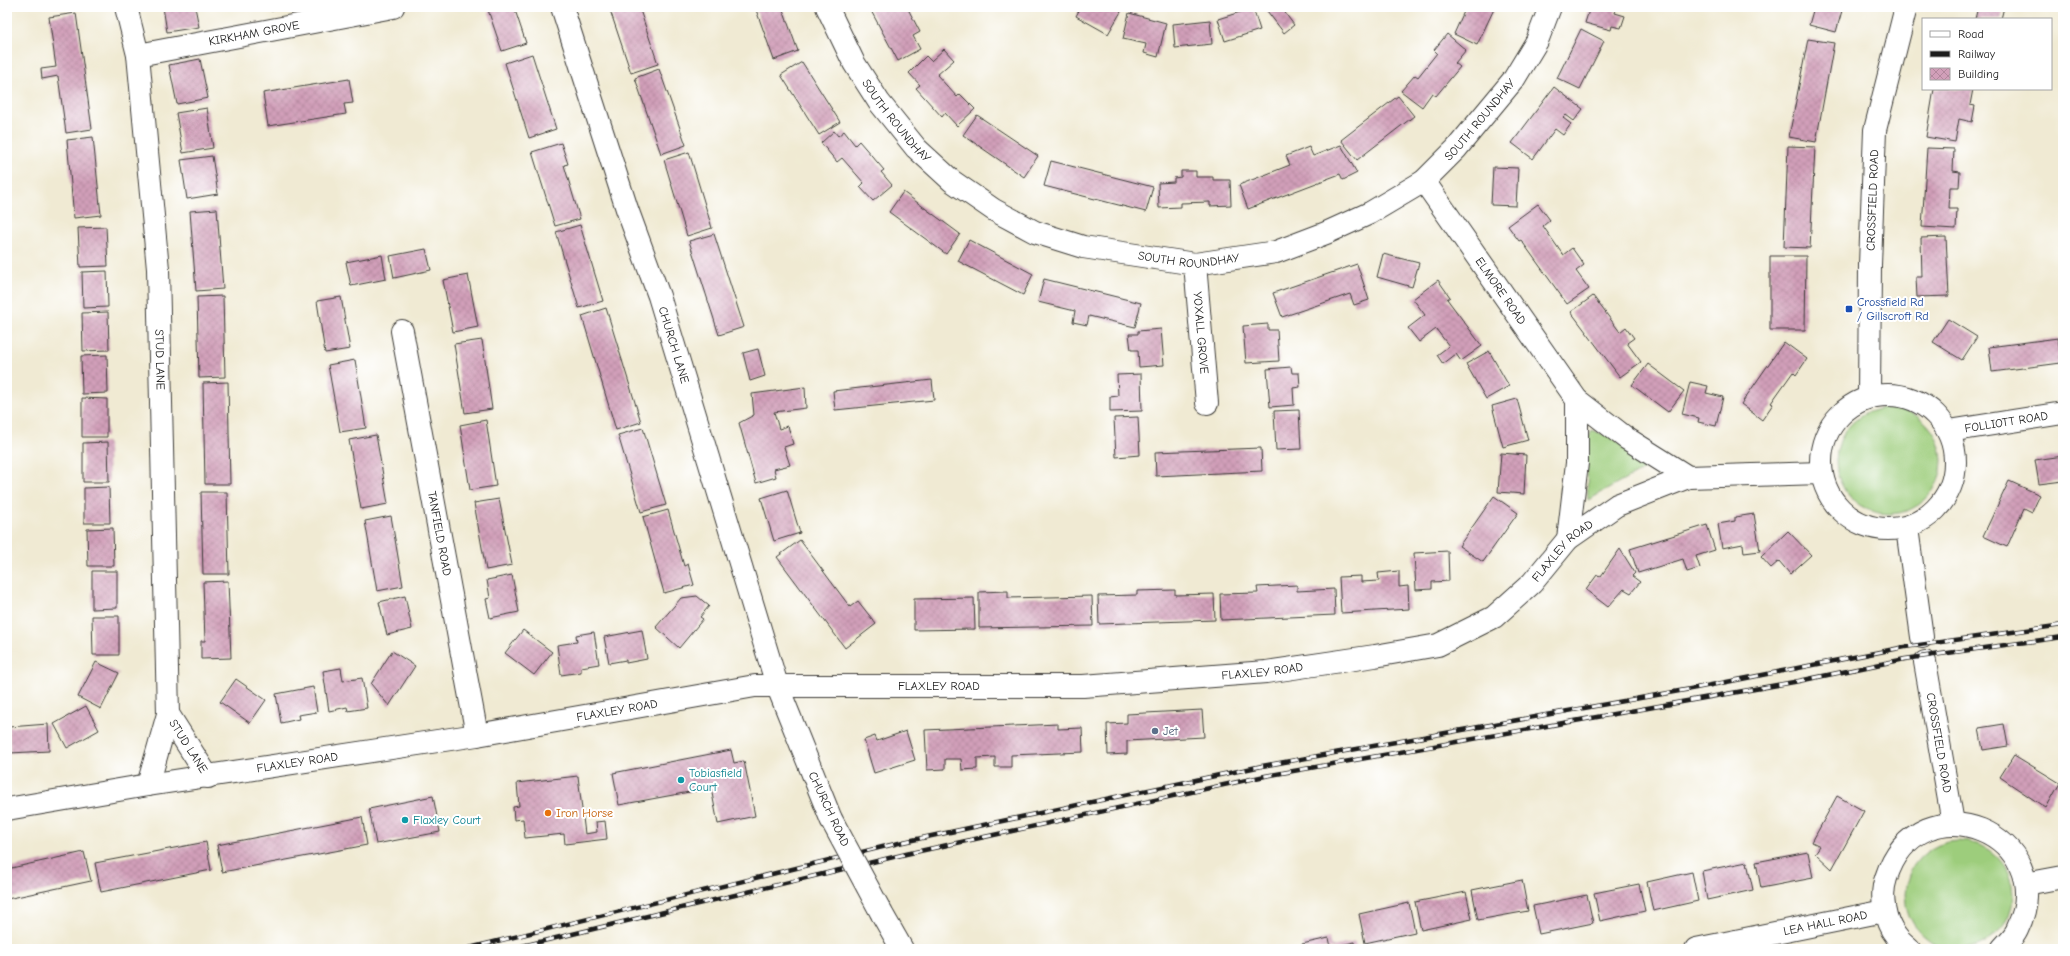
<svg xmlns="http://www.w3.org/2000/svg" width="2070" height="956" font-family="'Comic Neue',sans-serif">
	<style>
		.grass { fill: #9dcd7b; stroke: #5c744c }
		.building { fill: url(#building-cross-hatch) }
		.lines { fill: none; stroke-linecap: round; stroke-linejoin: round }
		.street-casing { stroke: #3c3b37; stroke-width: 24 }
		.secondary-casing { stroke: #3c3b37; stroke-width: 24 }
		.street { stroke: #fff; stroke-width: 22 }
		.secondary { stroke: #fff; stroke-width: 22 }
		.rail-casing { stroke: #1c1c1c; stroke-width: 4.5 }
		.rail { stroke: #fff; stroke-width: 3; stroke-dasharray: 9; stroke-linecap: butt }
		.secondary-bridge-casing { stroke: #3c3b37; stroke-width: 24; stroke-linecap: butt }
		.secondary-bridge { stroke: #fff; stroke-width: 22 }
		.transit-dot { fill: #1a4fb4; stroke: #fff; stroke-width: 1.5 }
		.service-dot { fill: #5c6f8a; stroke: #fff; stroke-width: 1.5 }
		.culture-dot { fill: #0f9aa8; stroke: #fff; stroke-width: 1.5 }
		.food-dot { fill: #e8710a; stroke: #fff; stroke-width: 1.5 }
		.labels { text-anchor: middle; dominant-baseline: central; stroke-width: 4; stroke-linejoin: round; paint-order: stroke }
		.street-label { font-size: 12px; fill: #1c1c1c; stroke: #fff }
		.transit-label { font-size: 12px; fill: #164399; stroke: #fff; text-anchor: start }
		.service-label { font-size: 12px; fill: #4e5e75; stroke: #fff; text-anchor: start }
		.culture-label { font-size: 12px; fill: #0d838f; stroke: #fff; text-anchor: start }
		.food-label { font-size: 12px; fill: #c56008; stroke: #fff; text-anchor: start }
	</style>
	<defs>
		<pattern id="building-cross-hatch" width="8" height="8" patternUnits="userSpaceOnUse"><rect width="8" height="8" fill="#d19fb9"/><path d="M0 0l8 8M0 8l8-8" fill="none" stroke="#b3889e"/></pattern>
	</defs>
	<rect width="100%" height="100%" fill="#fff"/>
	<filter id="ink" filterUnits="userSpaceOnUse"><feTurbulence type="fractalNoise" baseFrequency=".025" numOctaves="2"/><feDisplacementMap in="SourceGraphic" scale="8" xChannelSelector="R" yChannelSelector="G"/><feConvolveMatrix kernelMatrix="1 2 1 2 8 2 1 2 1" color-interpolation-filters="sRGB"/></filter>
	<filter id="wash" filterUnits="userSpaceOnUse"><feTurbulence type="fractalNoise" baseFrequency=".012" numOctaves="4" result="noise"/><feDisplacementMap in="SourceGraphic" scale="16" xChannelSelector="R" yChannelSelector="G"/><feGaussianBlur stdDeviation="0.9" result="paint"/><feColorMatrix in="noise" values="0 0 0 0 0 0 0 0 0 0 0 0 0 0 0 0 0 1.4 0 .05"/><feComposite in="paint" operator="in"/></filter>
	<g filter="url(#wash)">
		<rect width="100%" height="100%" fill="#f0ead3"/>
		<g class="grass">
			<circle cx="1889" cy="461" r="53"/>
			<polygon points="1592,430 1614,438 1644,463 1643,470 1588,500 1586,444"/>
			<circle cx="1959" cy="895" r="54"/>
		</g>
		<g id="blocks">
			<g class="building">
				<polygon points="163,7 195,7 199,27 167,32"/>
				<polygon points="270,7 288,7 288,8 271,11"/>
				<polygon points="487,7 514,7 526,43 502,51"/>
				<polygon points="609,7 639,7 658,64 631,73"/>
				<polygon points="755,7 782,7 798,51 774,60"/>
				<polygon points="869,7 907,7 920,32 913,36 920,49 898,61"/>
				<polygon points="1081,7 1116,7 1122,10 1108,34 1076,16"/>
				<polygon points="1264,7 1293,7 1285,13 1294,25 1284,33"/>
				<polygon points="1466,7 1495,7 1477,45 1454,34"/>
				<polygon points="1590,7 1617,7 1615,13 1625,16 1621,28 1612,26 1611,30 1585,23"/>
				<polygon points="1814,7 1843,7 1836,32 1809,25"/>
				<polygon points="1978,7 2004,7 2001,19 1975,19"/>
				<polygon points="1253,8 1260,30 1225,41 1218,19"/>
				<polygon points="76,13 92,129 66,133 58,76 42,79 41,69 56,67 49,17"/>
				<polygon points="1129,13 1166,23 1158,57 1144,53 1146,44 1123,39"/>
				<polygon points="1210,20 1212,44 1175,48 1173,24"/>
				<polygon points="1581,29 1604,41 1580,89 1557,78"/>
				<polygon points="1447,34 1466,50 1455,63 1460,67 1436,96 1432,93 1422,107 1401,91 1415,75 1418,77 1437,53 1434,50"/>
				<polygon points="1808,39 1834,43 1816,142 1789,137"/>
				<polygon points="944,49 954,60 937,75 957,97 960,94 975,109 957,126 945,113 942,117 916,88 920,85 909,73 926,56 931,61"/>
				<polygon points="532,54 556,129 529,138 505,63"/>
				<polygon points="200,59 208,98 177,104 169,65"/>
				<polygon points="802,62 840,122 819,135 781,75"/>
				<polygon points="659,69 686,145 661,154 635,78"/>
				<polygon points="349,79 353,103 344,104 346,114 268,126 263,93"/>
				<polygon points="1554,87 1583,109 1574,121 1566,115 1563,118 1571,124 1563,135 1555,129 1533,159 1512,143"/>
				<polygon points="1934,89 1973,89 1970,105 1975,106 1972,122 1959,119 1955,142 1926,137"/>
				<polygon points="1398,96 1414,116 1357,160 1341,140"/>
				<polygon points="207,108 213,148 183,153 176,113"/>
				<polygon points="977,115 1038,156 1024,177 963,135"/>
				<polygon points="834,131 838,136 844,131 855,145 859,141 884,170 881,172 892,185 873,201 860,187 864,183 842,158 837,162 821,143"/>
				<polygon points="93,137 101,215 74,218 67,140"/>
				<polygon points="561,143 568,164 564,165 580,219 555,226 532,152"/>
				<polygon points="1341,145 1357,173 1343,180 1340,174 1248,209 1239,185 1290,165 1286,156 1309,147 1313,156"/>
				<polygon points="1788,146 1815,147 1810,248 1784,247"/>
				<polygon points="1927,148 1954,149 1953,171 1960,172 1959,187 1950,187 1949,209 1957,209 1956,229 1922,227"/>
				<polygon points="689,152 712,228 687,236 664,160"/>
				<polygon points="212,156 218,194 187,199 181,160"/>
				<polygon points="1051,161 1153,187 1146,212 1044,186"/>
				<polygon points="1493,167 1518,168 1516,206 1491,205"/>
				<polygon points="1181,171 1196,171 1196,177 1213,177 1213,180 1230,180 1231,205 1210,206 1210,202 1181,203 1181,207 1159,208 1158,183 1174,182 1174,178 1181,177"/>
				<polygon points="903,192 960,234 946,254 889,212"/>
				<polygon points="1538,204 1550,220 1543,226 1563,255 1572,248 1584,265 1576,271 1589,289 1567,304 1521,240 1519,241 1508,226"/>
				<polygon points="217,209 223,289 196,291 190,211"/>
				<polygon points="580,225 603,301 579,308 556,232"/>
				<polygon points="106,227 108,266 80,267 78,228"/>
				<polygon points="714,234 744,327 719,335 689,241"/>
				<polygon points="1946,237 1949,296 1917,297 1916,277 1922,277 1921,238"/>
				<polygon points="969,240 1033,274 1023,295 958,261"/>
				<polygon points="426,249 431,270 394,278 390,256"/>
				<polygon points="1383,254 1419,263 1412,287 1377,277"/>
				<polygon points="382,255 386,279 351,286 346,262"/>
				<polygon points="1770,256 1806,256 1805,330 1770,330"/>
				<polygon points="1357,264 1369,300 1354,305 1350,294 1282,317 1273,293"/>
				<polygon points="107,271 108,307 83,308 82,272"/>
				<polygon points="468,275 478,327 453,332 443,280"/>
				<polygon points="1044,279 1141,303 1135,327 1089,316 1087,325 1073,322 1075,311 1038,302"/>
				<polygon points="1438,280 1450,297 1447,299 1482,346 1461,361 1456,354 1443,364 1437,355 1449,346 1436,329 1419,342 1408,328 1425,315 1413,299"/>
				<polygon points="223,296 225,377 199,378 197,297"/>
				<polygon points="1593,296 1620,332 1626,327 1634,338 1627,343 1641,362 1620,377 1571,312"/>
				<polygon points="341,297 350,349 325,353 317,301"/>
				<polygon points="606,308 641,422 616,430 582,316"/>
				<polygon points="108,312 109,350 83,351 82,313"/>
				<polygon points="1948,319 1977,337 1962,360 1933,342"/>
				<polygon points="1268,324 1268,330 1277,330 1279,361 1246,363 1243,326"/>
				<polygon points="1161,329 1164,365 1139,367 1138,350 1131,350 1129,334 1138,334 1138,331"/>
				<polygon points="2058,338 2061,363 1992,372 1989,347"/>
				<polygon points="482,340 492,409 465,413 454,344"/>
				<polygon points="1784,342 1807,359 1796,375 1793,372 1771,403 1773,404 1762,420 1741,404"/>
				<polygon points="758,349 765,376 750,381 743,353"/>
				<polygon points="1489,351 1509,386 1486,399 1466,364"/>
				<polygon points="107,355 108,393 82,394 81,356"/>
				<polygon points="355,360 366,428 340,432 328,365"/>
				<polygon points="1648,364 1684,391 1668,412 1632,385"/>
				<polygon points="1291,367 1292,373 1299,373 1300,387 1293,388 1294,405 1270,407 1267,369"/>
				<polygon points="1141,374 1142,411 1110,412 1110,397 1118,396 1117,375"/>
				<polygon points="932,380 934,400 835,410 833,391"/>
				<polygon points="228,382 230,484 205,484 203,383"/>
				<polygon points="1690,382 1708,386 1706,393 1723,397 1716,426 1698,422 1699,418 1682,414"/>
				<polygon points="805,387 806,408 774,412 779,429 788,426 793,444 784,447 790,465 774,469 776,477 756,483 739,423 754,415 752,394"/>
				<polygon points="82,398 107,399 107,437 82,437"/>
				<polygon points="1517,399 1528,440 1503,447 1492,406"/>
				<polygon points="1299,410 1301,449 1276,450 1274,411"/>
				<polygon points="1138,417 1140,455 1116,457 1114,418"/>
				<polygon points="486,420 496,486 470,490 460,425"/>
				<polygon points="643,428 666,505 641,512 618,435"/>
				<polygon points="376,435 388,504 361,509 349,440"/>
				<polygon points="108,442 109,482 83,482 83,443"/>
				<polygon points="1261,448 1262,471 1156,476 1155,452"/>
				<polygon points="1501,453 1526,455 1524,494 1498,492"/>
				<polygon points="2063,456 2063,481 2039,484 2035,460"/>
				<polygon points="2009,481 2040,495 2032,512 2024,508 2007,547 1983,536"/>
				<polygon points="109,487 110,523 84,523 84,488"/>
				<polygon points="787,490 800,533 774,541 761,498"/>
				<polygon points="201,492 227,492 229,574 203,574"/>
				<polygon points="1494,496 1518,513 1483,562 1459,546"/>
				<polygon points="499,499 512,565 486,570 474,503"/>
				<polygon points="668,510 684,566 688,564 694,585 664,593 643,517"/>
				<polygon points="1754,514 1760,551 1744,553 1743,544 1722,548 1718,524 1735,521 1735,517"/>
				<polygon points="391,516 403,586 377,591 365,521"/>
				<polygon points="1707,525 1715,550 1696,556 1700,568 1687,572 1683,559 1638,573 1630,549"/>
				<polygon points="113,528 114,566 88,566 87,529"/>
				<polygon points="1788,531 1811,555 1790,574 1779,561 1771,568 1761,557"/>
				<polygon points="800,540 850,607 858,601 876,624 845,648 777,557"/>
				<polygon points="1620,549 1635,573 1632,576 1640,582 1631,593 1624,589 1608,607 1586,590 1597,575 1601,576"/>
				<polygon points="1448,551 1449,581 1432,582 1432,589 1416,590 1414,553"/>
				<polygon points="92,571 117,571 117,608 92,609"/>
				<polygon points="1399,571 1399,587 1408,586 1409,609 1341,613 1339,577 1361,576 1361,582 1379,581 1378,573"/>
				<polygon points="512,575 519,612 490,618 486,599 490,598 487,580"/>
				<polygon points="228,581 231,658 201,659 201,641 205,641 203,582"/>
				<polygon points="1297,585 1297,591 1334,589 1335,615 1221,620 1220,594 1258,593 1257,587"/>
				<polygon points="1175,590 1175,595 1214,594 1215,620 1099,624 1098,596 1137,595 1137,591"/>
				<polygon points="1008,591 1008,598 1092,596 1093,626 979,628 979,592"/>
				<polygon points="405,596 412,629 387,635 379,602"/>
				<polygon points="697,596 709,606 700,617 703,619 679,648 656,627 681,598"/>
				<polygon points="974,598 975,629 914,630 914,599"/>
				<polygon points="92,616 119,616 119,655 93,655"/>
				<polygon points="523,630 552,652 534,675 505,653"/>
				<polygon points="642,630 647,659 626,663 626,660 609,663 604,637"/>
				<polygon points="594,632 599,664 581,667 581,672 561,675 557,645 577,642 576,635"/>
				<polygon points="392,651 415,666 389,706 371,684"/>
				<polygon points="96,662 119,673 101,709 78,697"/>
				<polygon points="341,668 343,681 362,678 367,708 348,711 347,707 329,711 323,671"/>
				<polygon points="236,679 266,700 250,723 220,702"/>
				<polygon points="313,687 317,712 298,715 299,719 281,723 276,694"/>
				<polygon points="86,706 99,730 67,748 54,724"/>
				<polygon points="1202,710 1204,737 1127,741 1127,754 1108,755 1107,724 1127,723 1127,714"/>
				<polygon points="48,724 49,751 10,753 9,727"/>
				<polygon points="1058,724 1058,729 1082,728 1083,752 1011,755 1011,767 995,767 995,757 977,758 977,769 962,770 961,759 945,759 945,769 927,770 925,730"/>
				<polygon points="2004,724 2008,746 1983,750 1979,728"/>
				<polygon points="906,731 915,760 874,773 864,740 875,736 877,741"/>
				<polygon points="731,750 734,763 744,761 755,816 718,824 711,788 619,805 613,773"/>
				<polygon points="2014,755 2060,783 2046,808 2000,777"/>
				<polygon points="578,776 585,834 597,832 596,822 605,821 607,839 565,844 564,834 525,838 523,819 514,820 513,807 519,806 517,783"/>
				<polygon points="433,796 440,832 376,844 369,809"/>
				<polygon points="1837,796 1864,811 1832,869 1815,853 1820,846 1812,842"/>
				<polygon points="362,817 367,845 222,872 217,845"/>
				<polygon points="206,842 211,870 101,892 95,863"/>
				<polygon points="84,852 91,881 7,899 7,869"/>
				<polygon points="1808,852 1813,878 1761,888 1756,862"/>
				<polygon points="1747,862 1753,890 1707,900 1702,871"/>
				<polygon points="1692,872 1698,901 1653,911 1647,882"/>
				<polygon points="1522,880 1528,911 1478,920 1472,890"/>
				<polygon points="1639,884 1645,911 1600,921 1594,893"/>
				<polygon points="1466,892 1472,919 1421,930 1415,902"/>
				<polygon points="1587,895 1593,923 1539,934 1533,906"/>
				<polygon points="1409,903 1415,932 1365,943 1359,914"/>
				<polygon points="1329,938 1331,947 1355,942 1356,949 1303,949 1302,944"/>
			</g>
		</g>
	</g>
	<g filter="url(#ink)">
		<use href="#blocks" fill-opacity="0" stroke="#3c3b37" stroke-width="1"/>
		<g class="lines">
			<g class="street-casing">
				<g id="street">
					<path id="s1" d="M 126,7 L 138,55 L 158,269 L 168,714 L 148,785"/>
					<path id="s2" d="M 827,7 L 854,63 L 879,102 L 916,148 L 952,181 L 994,210 L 1035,232 L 1083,247 L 1195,264 L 1276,252 L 1326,233 L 1370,213 L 1424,181 L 1456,149 L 1514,79 L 1537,41 L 1550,7"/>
					<path id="s3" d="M 138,55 L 393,7"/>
					<path id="s4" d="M 1424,181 L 1577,400 L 1626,438 L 1688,477"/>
					<path id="s5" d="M 1195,264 L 1207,403"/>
					<path id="s6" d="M 402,331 L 477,735"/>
					<path id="s7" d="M 1869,397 L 1870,265 L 1875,130 L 1906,7"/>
					<polyline points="1907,528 1922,637"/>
					<polyline points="1568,539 1577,463 1577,400"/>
					<path id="s8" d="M 1925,662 L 1953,823"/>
					<path id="s9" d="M 168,714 L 208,777"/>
					<polyline points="2026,884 2063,877"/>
					<path id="s10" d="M 1696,949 L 1884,911"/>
					<path d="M 1909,949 C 1904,945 1899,941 1896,936 C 1884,921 1880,895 1886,878 C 1919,775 2063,835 2017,930 C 2014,937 2007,943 2002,949"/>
				</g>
			</g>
			<g class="secondary-casing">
				<g id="secondary">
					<path id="s11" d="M 562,7 L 627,209 L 659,296 L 777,685 L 831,819"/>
					<circle cx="1888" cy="462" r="67"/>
					<path id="s12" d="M 1949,431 L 2063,413"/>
					<path id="s13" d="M 7,809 L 148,785 L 477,735 L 755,686 L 1083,686 L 1266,672 L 1375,656 L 1438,645 L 1494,617 L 1532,583 L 1568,539 L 1617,505 L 1688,477 L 1821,473"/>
					<polyline points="882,914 902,949"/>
				</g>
			</g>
			<use href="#street" class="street"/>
			<use href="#secondary" class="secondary"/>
			<g class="rail-casing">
				<g id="rail">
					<polyline points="465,949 903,842 1262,766 1696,688 1905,647 2063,625"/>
					<polyline points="510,949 906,854 1265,776 1794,682 1905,659 2063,637"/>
				</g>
			</g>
			<use href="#rail" class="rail"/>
			<g class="secondary-bridge-casing">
				<polyline id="secondary-bridge" points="831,819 882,914"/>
			</g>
			<use href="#secondary-bridge" class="secondary-bridge"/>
		</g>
	</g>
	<rect class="transit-dot" x="1845" y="305" width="8" height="8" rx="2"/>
	<circle class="service-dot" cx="1155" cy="731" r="4"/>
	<g class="culture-dot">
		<circle cx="681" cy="780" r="4"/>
		<circle cx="405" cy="820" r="4"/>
	</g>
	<circle class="food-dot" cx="548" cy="813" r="4"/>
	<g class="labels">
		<g class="street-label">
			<text stroke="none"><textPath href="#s3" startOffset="118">KIRKHAM GROVE</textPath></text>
			<text stroke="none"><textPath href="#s2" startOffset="807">SOUTH ROUNDHAY</textPath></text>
			<text stroke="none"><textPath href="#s2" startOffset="134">SOUTH ROUNDHAY</textPath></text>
			<text stroke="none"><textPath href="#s7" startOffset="197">CROSSFIELD ROAD</textPath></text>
			<text stroke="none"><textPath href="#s2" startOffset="471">SOUTH ROUNDHAY</textPath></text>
			<text stroke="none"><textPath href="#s4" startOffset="134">ELMORE ROAD</textPath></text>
			<text stroke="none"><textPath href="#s5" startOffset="69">YOXALL GROVE</textPath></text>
			<text stroke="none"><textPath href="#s11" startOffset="356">CHURCH LANE</textPath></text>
			<text stroke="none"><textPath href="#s1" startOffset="355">STUD LANE</textPath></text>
			<text stroke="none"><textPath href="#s12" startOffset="58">FOLLIOTT ROAD</textPath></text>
			<text stroke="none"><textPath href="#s6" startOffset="206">TANFIELD ROAD</textPath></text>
			<text stroke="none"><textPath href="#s13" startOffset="1602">FLAXLEY ROAD</textPath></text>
			<text stroke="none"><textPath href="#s13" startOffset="1266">FLAXLEY ROAD</textPath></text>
			<text stroke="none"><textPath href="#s13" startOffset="942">FLAXLEY ROAD</textPath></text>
			<text stroke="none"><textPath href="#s13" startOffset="618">FLAXLEY ROAD</textPath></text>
			<text stroke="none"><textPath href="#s8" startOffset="82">CROSSFIELD ROAD</textPath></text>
			<text stroke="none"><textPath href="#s9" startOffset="38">STUD LANE</textPath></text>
			<text stroke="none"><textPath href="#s13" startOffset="294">FLAXLEY ROAD</textPath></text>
			<text transform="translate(829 809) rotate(65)">CHURCH ROAD</text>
			<text stroke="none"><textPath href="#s10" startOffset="132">LEA HALL ROAD</textPath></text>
		</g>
		<g class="transit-label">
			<text x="1857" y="302">Crossfield Rd<tspan x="1857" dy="14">/ Gillscroft Rd</tspan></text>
		</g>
		<g class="service-label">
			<text x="1163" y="731">Jet</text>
		</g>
		<g class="culture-label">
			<text x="689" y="773">Tobiasfield<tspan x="689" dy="14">Court</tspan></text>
			<text x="413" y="820">Flaxley Court</text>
		</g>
		<g class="food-label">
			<text x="556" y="813">Iron Horse</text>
		</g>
	</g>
	<rect width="2070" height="956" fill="none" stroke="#fff" stroke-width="24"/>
	<rect x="1922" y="18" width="130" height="72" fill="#ffffff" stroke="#a4a4a4"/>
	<rect x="1930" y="31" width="20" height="6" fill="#ffffff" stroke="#a4a4a4"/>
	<text x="1958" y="38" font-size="12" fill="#1c1c1c">Road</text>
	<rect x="1930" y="51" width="20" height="6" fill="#1c1c1c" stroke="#a4a4a4"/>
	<text x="1958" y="58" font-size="12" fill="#1c1c1c">Railway</text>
	<rect x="1930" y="68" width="20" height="12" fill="url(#building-cross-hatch)" stroke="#a4a4a4"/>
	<text x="1958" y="78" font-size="12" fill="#1c1c1c">Building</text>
</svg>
